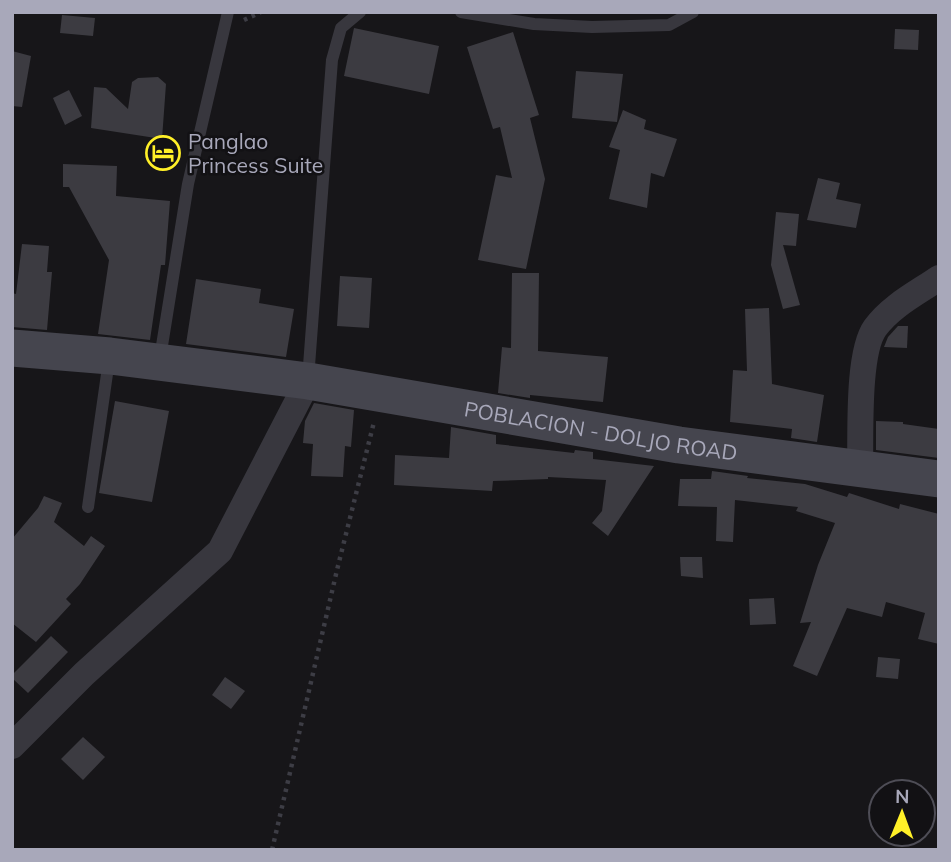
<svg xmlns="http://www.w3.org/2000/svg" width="951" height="862" font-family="Mulish,sans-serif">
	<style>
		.building { fill: #3c3b41 }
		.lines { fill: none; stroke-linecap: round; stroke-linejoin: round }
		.path { stroke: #3d3d45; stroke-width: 4.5; stroke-dasharray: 3.5 5; stroke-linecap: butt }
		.lane { stroke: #38373e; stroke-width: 12 }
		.street { stroke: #38373e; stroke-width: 26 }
		.secondary { stroke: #45454e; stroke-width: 37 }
		.labels { text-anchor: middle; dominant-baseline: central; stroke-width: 5; stroke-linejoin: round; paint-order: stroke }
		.poi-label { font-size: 21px; fill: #a8a8ba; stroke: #121114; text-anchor: start }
		.street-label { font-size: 21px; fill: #a8a8ba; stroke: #121114 }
	</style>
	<rect width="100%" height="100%" fill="#171619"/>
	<g class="building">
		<polygon points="62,15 95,18 93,36 60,33"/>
		<polygon points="354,28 439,46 429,94 344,76"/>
		<polygon points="895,29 919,30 918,50 894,49"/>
		<polygon points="513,32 539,115 530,118 545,179 526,269 478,260 496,175 512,178 500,127 493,129 467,47"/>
		<polygon points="12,51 31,56 22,107 12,106"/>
		<polygon points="576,71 623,74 617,122 572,118"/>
		<polygon points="158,77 166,84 162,139 91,128 94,87 106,88 128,109 132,82 138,78"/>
		<polygon points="69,90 82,116 65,125 53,98"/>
		<polygon points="623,110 646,120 644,129 677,139 664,177 651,173 647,208 609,199 620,150 609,147"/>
		<polygon points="63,164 117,166 116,196 170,201 165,265 161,265 150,340 98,334 109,260 69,187 63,187"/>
		<polygon points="818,178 840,183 836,199 861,204 856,228 807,220"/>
		<polygon points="776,212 799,214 796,246 783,245 800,305 783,309 771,265"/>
		<polygon points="22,244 49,246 47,272 52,272 47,330 12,327 12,293 16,294"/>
		<polygon points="512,273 539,273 538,351 608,357 603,402 530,395 530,398 498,393 502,347 511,348"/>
		<polygon points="340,276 372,278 369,328 337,326"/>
		<polygon points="196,279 261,289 259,303 294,309 286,357 186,344"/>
		<polygon points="769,308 772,384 824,395 817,442 791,438 792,429 730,422 733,370 747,371 745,309"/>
		<polygon points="898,326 908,326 907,348 884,347 888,337"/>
		<polygon points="115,401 169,411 152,502 99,493"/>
		<polygon points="314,403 354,410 351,447 345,446 343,477 311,476 313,444 303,443 305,421"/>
		<polygon points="876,421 903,422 903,424 939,429 939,458 876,450"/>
		<polygon points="451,427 496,435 496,444 574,453 575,450 593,452 593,459 654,466 608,536 592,523 602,511 606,480 548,477 548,479 493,481 492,491 394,485 395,455 449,458"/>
		<polygon points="712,471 748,476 747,478 805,484 847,497 849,493 899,509 900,504 939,514 939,644 918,639 925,613 886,602 882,617 847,608 817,676 793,666 811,622 800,623 818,565 835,523 796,511 798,507 735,500 733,542 716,541 717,507 678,506 680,479 711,479"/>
		<polygon points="44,496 62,503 54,522 84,546 91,536 105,546 80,584 66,599 71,604 36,642 12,623 12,539 38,508"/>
		<polygon points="680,557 702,557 703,578 681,576"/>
		<polygon points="774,598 776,624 750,625 749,599"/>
		<polygon points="51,636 68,652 28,693 12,678 12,675"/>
		<polygon points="878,657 900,659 898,679 876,677"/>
		<polygon points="225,677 245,691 231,709 212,695"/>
		<polygon points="83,737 105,757 83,780 61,759"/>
	</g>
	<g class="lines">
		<g class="path">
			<polyline points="244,20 261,12"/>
			<polyline points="272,850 337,570 374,422"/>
		</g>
		<g class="lane">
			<polyline points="461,12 534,24 592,27 669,25 693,12"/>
			<polyline points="160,358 188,184 228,12"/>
			<polyline points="308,379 332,60 341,28 360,12"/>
			<polyline points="88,507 109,360"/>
		</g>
		<g class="street">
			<path d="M 860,469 C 861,436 857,353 875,328 C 891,306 917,293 939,278"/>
			<polyline points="12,746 84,674 220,551 308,381"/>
		</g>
		<path class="secondary" id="s1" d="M 12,348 L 110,356 L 308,381 L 679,445 L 939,479"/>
	</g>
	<defs>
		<g id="hotel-ring" transform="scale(1.75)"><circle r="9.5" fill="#121114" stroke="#fff028" stroke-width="1.5"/><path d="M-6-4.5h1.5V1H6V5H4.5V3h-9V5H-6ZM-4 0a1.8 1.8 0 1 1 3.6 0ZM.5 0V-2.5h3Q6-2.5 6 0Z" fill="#fff028"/></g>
	</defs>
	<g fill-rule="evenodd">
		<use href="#hotel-ring" x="163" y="153"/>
	</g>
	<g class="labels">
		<g class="poi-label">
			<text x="188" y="141">Panglao<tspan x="188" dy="24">Princess Suite</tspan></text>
		</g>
		<g class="street-label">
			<text stroke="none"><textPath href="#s1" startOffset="595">POBLACION - DOLJO ROAD</textPath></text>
		</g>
	</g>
	<rect width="951" height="862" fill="none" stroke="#a8a8ba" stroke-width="28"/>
	<g transform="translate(902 813) rotate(1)"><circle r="33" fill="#121114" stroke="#4e4d56" stroke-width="2"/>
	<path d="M0-5L12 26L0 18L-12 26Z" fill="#fff028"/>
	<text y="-10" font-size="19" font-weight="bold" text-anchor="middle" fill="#a8a8ba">N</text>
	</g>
</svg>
